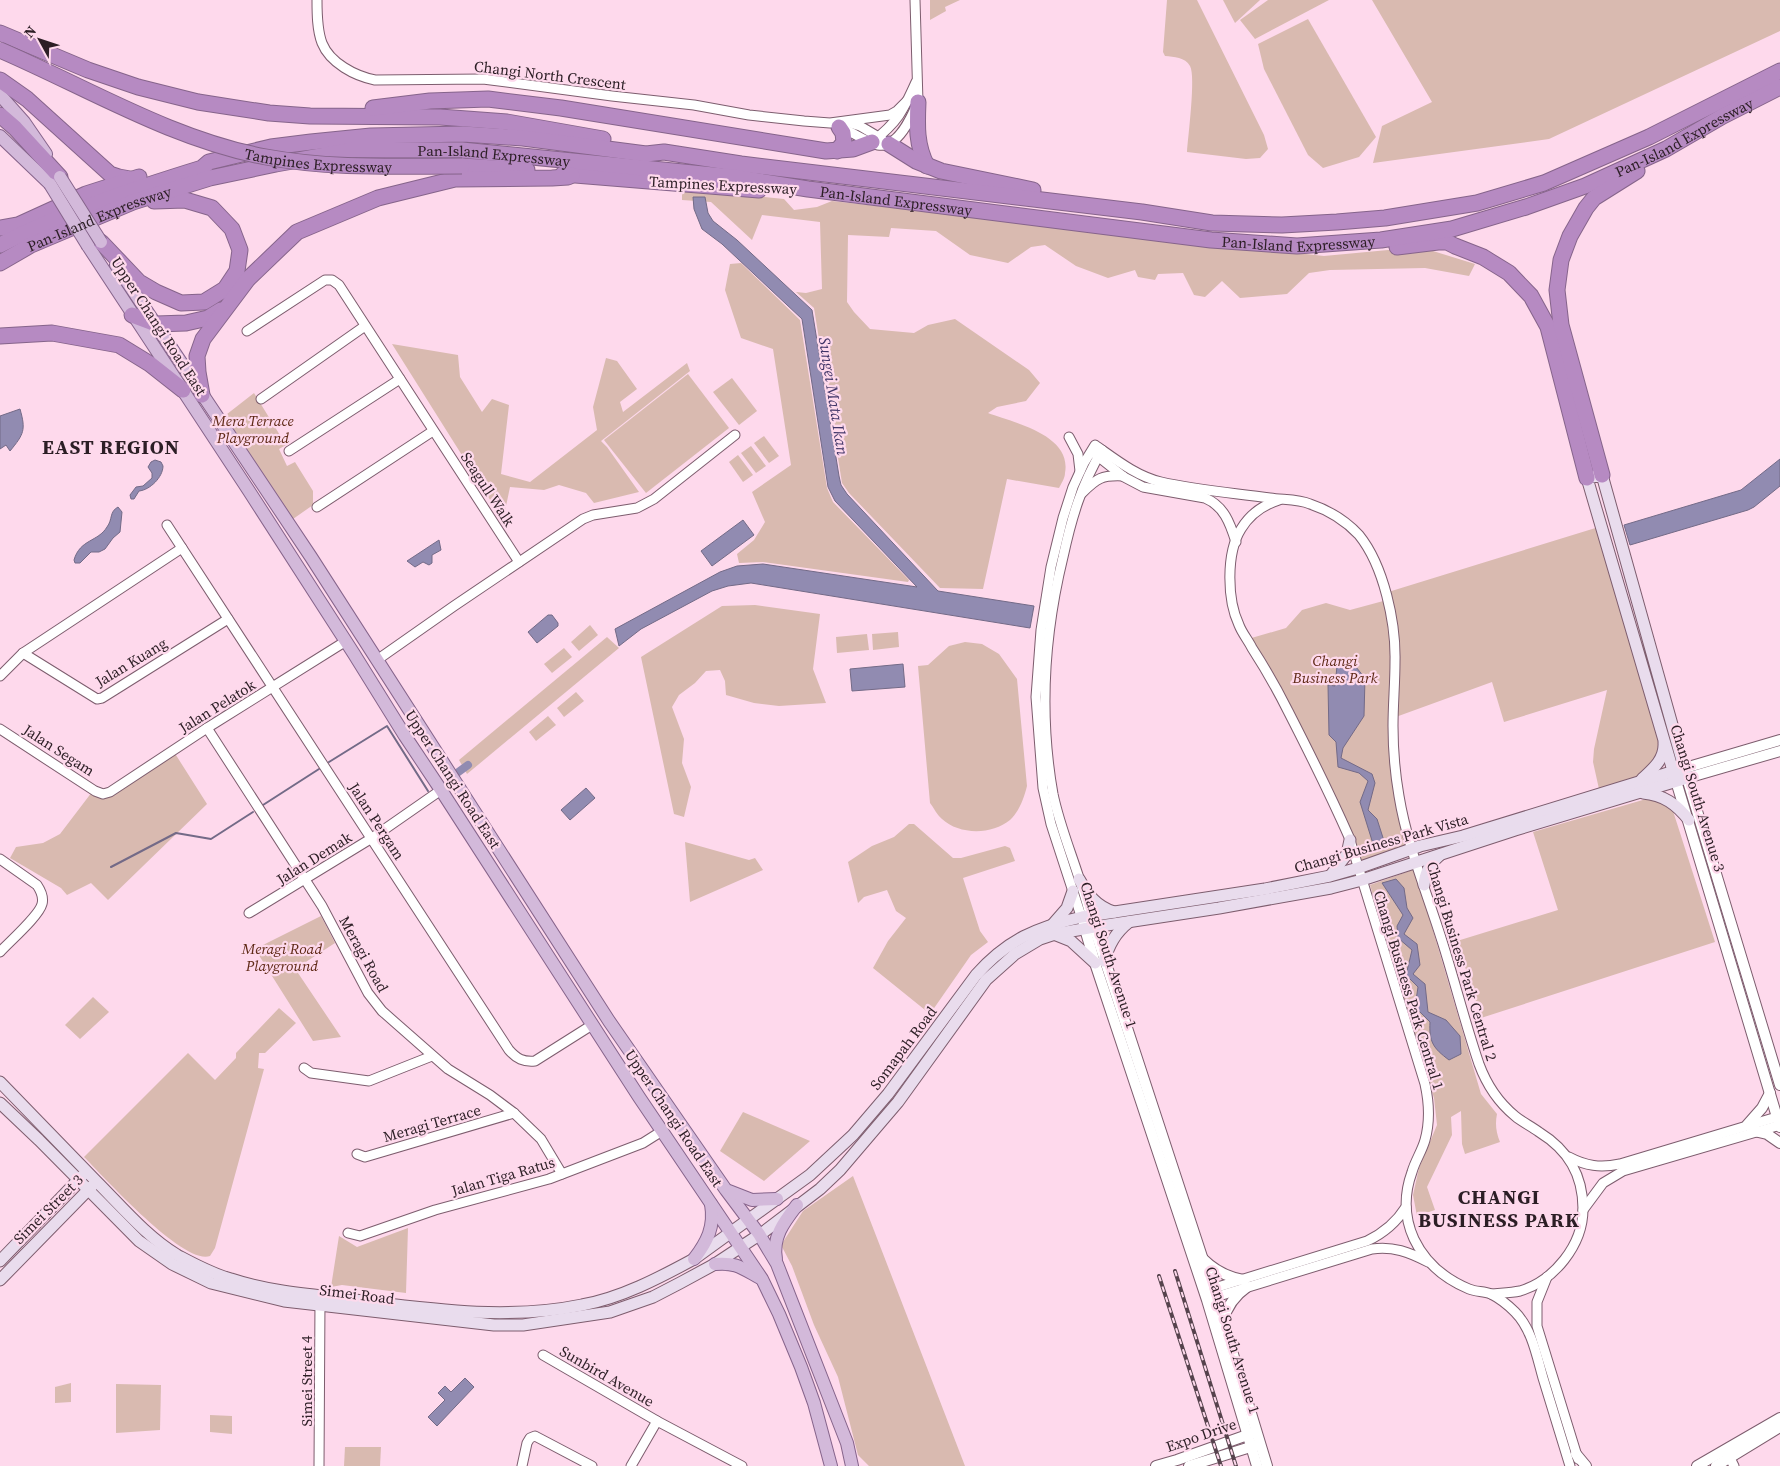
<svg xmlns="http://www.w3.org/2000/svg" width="1780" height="1466" font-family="'Source Serif 4',serif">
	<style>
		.green { fill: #d9bab0 }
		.water { fill: #918bb1; stroke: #736a87 }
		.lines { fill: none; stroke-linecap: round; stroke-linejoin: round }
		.stream { stroke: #736a87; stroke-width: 2 }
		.canal { stroke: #918bb1; stroke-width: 8 }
		.minor-casing { stroke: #7d5d6e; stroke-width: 11 }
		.tertiary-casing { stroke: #7d5d6e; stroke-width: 12 }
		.secondary-casing { stroke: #7d5d6e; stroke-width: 13 }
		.primary-casing { stroke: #86648b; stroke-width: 14 }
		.motorway-casing { stroke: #86648b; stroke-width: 17 }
		.minor { stroke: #fff; stroke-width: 9 }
		.tertiary { stroke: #fff; stroke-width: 10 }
		.secondary { stroke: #e9dced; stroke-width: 11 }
		.primary { stroke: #d3b9da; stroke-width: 12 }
		.motorway { stroke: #b68ac2; stroke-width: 15 }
		.rail-casing { stroke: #56434d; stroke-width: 4 }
		.rail { stroke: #fed9ec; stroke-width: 2; stroke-dasharray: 5.5; stroke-linecap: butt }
		.primary-bridge-casing { stroke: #86648b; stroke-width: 14; stroke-linecap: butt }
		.motorway-bridge-casing { stroke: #86648b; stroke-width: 17; stroke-linecap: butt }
		.primary-bridge { stroke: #d3b9da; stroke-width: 12 }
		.motorway-bridge { stroke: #b68ac2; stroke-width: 15 }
		.labels { text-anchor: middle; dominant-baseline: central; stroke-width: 4.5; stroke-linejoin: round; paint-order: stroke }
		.street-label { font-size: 15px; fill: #2c1e25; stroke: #fed9ec }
		.park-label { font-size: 15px; font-style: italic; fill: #5f2916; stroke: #fed9ec }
		.water-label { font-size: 16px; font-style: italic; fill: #403467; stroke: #fed9ec }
		.district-label { font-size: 20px; font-weight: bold; letter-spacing: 1px; fill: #2c1e25; stroke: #fed9ec }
	</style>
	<rect width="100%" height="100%" fill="#fed9ec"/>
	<g class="green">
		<polygon points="930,0 960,0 945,7 946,11 930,20"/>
		<path d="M 1167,0 L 1197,0 L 1264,135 L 1268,149 L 1260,158 L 1246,159 L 1187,152 C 1188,137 1196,76 1190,66 C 1185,57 1174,57 1165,56 L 1163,52 Z"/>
		<polygon points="1223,0 1260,0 1235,23"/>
		<polygon points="1268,0 1329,0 1255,39 1240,20"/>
		<polygon points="1372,0 1780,0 1780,31 1549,139 1373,163 1382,126 1432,102"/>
		<polygon points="1308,19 1376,137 1359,157 1323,168 1308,155 1264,69 1258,44"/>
		<path d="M 682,188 L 784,199 L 794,210 L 817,207 L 832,201 L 1324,256 L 1420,247 L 1475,264 L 1469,276 L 1425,268 L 1330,270 L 1309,273 L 1287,294 L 1240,298 L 1222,281 L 1205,297 L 1194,295 L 1183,273 L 1158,274 L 1155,280 L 1138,277 L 1135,270 L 1108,278 L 1076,266 L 1045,245 L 1031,247 L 1008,263 L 970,255 L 936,231 L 891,228 L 889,237 L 848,235 L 847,302 L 854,312 L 870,329 L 914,333 L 928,325 L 955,319 L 1029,370 L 1040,383 L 1026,401 L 997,407 L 988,413 C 1015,423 1072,435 1065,473 C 1065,478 1061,484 1059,488 L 1007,479 L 983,589 L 940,588 L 849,493 L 842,483 L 814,308 L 796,292 L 806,293 L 822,289 L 820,222 L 762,215 L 752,240 L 711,202 L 682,200 Z"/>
		<polygon points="741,263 800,320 827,488 833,502 909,580 908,582 763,562 739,563 737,554 754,540 765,522 752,492 791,465 773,349 741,338 725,290 730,264"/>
		<polygon points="392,344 458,355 460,377 482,412 492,399 509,405 501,474 530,482 597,430 593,407 606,358 617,361 637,389 620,402 623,412 687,363 690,371 601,441 607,447 639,492 594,503 586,493 559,485 544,490 510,487 505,511 499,514"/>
		<polygon points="688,374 729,428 646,493 604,440"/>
		<polygon points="732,378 757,411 739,425 713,392"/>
		<polygon points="254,393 286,445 279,449 287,466 295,462 313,491 313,505 293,519 222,418"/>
		<polygon points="764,436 779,456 769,463 754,443"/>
		<polygon points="751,446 766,466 756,473 741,453"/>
		<polygon points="738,455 753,475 743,482 729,462"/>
		<polygon points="1602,526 1664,748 1639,781 1599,789 1593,762 1594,749 1607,690 1504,722 1492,682 1393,718 1393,735 1412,848 1358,867 1349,837 1248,639 1286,628 1302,610 1326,603 1350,610 1387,600 1385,593"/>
		<polygon points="755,605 820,614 813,669 826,703 779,706 754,703 726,695 725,681 720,670 706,671 695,683 679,695 672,707 684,739 682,763 691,787 684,817 674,814 641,657 722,606"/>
		<polygon points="590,625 598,635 579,651 571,642"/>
		<polygon points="898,632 899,647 873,650 872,634"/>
		<polygon points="867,634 869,650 837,653 836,637"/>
		<polygon points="607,637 619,648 467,774 459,760"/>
		<path d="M 965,642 L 982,644 L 999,654 L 1017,679 L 1027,786 C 1024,798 1019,812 1010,820 C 992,835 959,835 942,819 C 937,815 934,808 930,803 L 918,666 L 928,665 L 949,646 Z"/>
		<polygon points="564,648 572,657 552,673 544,664"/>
		<polygon points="576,692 584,701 564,717 557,708"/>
		<polygon points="548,716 556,725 536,741 529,732"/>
		<polygon points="174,752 207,804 108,900 91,883 67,895 61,888 10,858 16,847 43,843 60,834 92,792 104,795"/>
		<polygon points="1653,797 1673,811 1715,942 1481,1018 1457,941 1558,910 1533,832"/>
		<polygon points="909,824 914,824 953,858 961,858 1005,846 1010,848 1015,861 963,878 980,931 988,942 971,955 930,1014 873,968 888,941 906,918 896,911 887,890 864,897 858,903 848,862 872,846 894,837"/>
		<polygon points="685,842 749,860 755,858 763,870 690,902"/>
		<path d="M 1415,869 L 1481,1094 L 1497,1114 C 1495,1124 1496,1132 1500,1142 L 1465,1154 L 1462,1144 L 1461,1111 L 1451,1117 L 1452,1135 L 1427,1187 L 1435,1210 L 1417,1216 L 1413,1195 L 1419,1168 L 1437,1125 L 1434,1098 L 1370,885 Z"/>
		<polygon points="321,916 335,943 298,967 296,970 341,1037 313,1041 255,949"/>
		<polygon points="93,997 109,1012 80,1039 65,1025"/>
		<path d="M 279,1008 L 296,1023 L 265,1053 L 259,1053 L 258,1068 L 264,1069 L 215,1248 L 210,1256 C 184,1266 103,1176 84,1157 L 188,1053 L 215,1080 L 236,1058 L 236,1053 Z"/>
		<polygon points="743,1112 810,1141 764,1181 720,1151"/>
		<polygon points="853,1176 965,1466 869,1466 858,1455 838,1377 814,1325 792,1266 781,1245 803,1211"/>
		<polygon points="408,1228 406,1293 342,1285 331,1287 339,1236 357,1247"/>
		<polygon points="71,1383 71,1402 55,1403 55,1387"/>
		<polygon points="116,1384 161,1385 160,1430 116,1433"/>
		<polygon points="210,1415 232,1416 232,1434 210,1432"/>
		<polygon points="345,1447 381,1447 380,1466 344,1466"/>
	</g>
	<g class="water">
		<polygon points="693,197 705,197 708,213 713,221 737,240 812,310 839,476 841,485 847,494 938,591 1034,606 1030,628 751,583 728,586 712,591 641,629 619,646 615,629 720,572 737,566 763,564 917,587 835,501 828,487 802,319 722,244 702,229 694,209"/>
		<path d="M 20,409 C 26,430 24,434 10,451 L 6,445 L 0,449 L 0,416 Z"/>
		<polygon points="1780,459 1780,486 1754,507 1748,510 1630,545 1624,525 1741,490"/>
		<path d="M 155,460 L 161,462 L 163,466 C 163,477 150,490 139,491 L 134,499 L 131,499 L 130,495 L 136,487 L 143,486 L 152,478 L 152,473 L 148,467 L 151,462 Z"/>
		<path d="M 118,507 L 122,512 L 120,532 L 113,538 L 105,549 L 99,552 L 91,552 L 80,563 L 75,563 L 74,560 C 80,539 98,542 107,527 C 113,519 109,512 118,507 Z"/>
		<polygon points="743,520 754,535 712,566 701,551"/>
		<polygon points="439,540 441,550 432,555 432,563 429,565 423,562 415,567 407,561"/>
		<polygon points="548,615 552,615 558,623 558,626 537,643 528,632"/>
		<polygon points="1351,661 1365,678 1364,716 1343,748 1341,758 1372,774 1375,783 1368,810 1377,819 1385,844 1374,847 1360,802 1368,781 1359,773 1338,767 1336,742 1329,735 1328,685 1335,686 1337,666"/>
		<polygon points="903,664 905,687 852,691 850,669"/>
		<polygon points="586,788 595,798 570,820 561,810"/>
		<path d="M 1396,879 L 1404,888 L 1407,908 L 1413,918 L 1404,934 L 1417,944 L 1420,965 L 1413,974 L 1425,984 L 1428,1012 L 1446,1020 L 1460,1036 L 1461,1054 L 1449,1060 C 1433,1048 1429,1042 1430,1022 L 1415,1007 L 1418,987 L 1406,975 L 1412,950 L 1398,938 L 1397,926 L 1403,915 L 1382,883 Z"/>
		<polygon points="465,1378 474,1387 437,1426 428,1417 445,1400 438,1393 445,1386 451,1392"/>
	</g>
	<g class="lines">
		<g class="stream">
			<polyline points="329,762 387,726 428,791"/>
			<polyline points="263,805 319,769"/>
			<polyline points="111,867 176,833 211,839 253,812"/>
		</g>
		<polyline class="canal" points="457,773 468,765"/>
		<g class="minor-casing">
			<g id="minor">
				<path d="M 317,0 C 317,13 317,30 322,43 C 330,63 355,76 375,80 L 483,79 L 612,96 L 694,105 L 749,115 L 804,121 L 830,123 L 890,115 L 897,111 L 907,101"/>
				<polyline points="847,122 860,126 882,139"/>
				<path d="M 839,127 C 851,131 868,143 878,145 C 898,149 912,116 918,102 L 915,0"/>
				<path d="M 872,142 C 898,122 903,111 916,82"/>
				<polyline points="247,331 325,280 332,280 339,285 519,562"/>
				<polyline points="261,399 365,326"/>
				<polyline points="1069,437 1078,454 1080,471"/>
				<polyline points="289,451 400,379"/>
				<path d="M 1095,454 L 1124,477 L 1143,487 L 1205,498 C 1224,506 1230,523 1236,542"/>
				<path d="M 1082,493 C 1097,478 1102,475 1123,476"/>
				<path d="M 1279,500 C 1263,505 1250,514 1241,529 C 1226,553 1227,600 1239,625 C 1242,633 1248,640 1252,648 C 1265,668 1277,689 1288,711 C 1309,752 1330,794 1349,837 L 1425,1084 C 1429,1102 1430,1122 1425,1140 C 1422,1151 1415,1161 1412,1172 C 1404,1194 1404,1217 1414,1239 C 1425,1262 1445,1279 1469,1289 C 1476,1292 1484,1291 1491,1294 C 1499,1298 1509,1306 1515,1312 C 1532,1329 1537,1357 1543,1378 C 1552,1408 1561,1437 1570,1466"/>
				<polyline points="317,507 433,431"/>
				<path d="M 167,525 L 509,1050 C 517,1059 523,1062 535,1061 L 592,1025"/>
				<polyline points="23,653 97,699 102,698 228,619"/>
				<polyline points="377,660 454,606 583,519 593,515 637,508 654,499 735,435"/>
				<polyline points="0,676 23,653 182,548"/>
				<polyline points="207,728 322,906 368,993 382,1011 448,1069 490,1095 514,1113 541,1139 562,1174"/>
				<polyline points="0,729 95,791 103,794 110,792 207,728 346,641"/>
				<path d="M 0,859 L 37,885 C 41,891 44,897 42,904 C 39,916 10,941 0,952"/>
				<polyline points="249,913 372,838 441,790"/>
				<path d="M 1083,922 L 1051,824 L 1043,788 L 1036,697 L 1041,630 L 1051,567 L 1063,518 L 1073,487 L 1084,463 L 1095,445 C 1115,459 1136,476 1161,482 C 1196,490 1234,493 1270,498 C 1283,500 1298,499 1310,504 C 1328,510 1346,521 1359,535 C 1384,566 1396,623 1395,662 C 1395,683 1393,705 1393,726 C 1393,750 1395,773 1399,796 C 1407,845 1427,893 1442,941 C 1455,982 1465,1023 1479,1064 C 1486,1083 1498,1102 1515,1116 C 1522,1122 1531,1126 1539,1132 C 1568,1150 1583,1174 1583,1209 C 1583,1245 1554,1281 1520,1291 C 1510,1293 1500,1293 1491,1294"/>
				<path d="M 1092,922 C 1088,907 1084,892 1079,878 C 1070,850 1059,823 1053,794 C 1039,715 1044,635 1063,557 C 1072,516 1081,486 1102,450"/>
				<polyline points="304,1068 311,1073 369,1081 432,1056"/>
				<polyline points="357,1154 365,1157 514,1113"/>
				<path d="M 1569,1157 C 1586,1166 1600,1168 1620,1164 L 1780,1116"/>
				<polyline points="1583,1210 1603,1183 1623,1171 1780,1125"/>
				<polyline points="348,1233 360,1236 435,1210 549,1179 643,1143 662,1131"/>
				<polyline points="1547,1277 1537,1302 1537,1326 1578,1459"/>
				<path d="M 1208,1290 L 1367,1241 C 1384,1233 1396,1223 1406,1207"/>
				<path d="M 1209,1299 L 1372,1249 C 1393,1246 1409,1252 1428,1262"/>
				<polyline points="543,1355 657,1421 742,1466"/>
				<polyline points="1727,1452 1734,1466"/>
				<polyline points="319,1466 320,1301"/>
				<polyline points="522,1466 527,1443 530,1438 535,1436 592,1466"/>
				<polyline points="631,1466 657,1421"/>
			</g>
		</g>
		<g class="tertiary-casing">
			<g id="tertiary">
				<polyline points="1780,751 1687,778 1780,1085"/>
				<polyline points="1685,768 1780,740"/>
				<polyline points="1676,781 1780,1127"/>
				<polyline points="1094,927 1223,1321 1267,1466"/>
				<polyline points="1085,929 1095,963 1207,1300 1257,1466"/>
				<polyline points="1747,1125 1762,1108 1770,1093"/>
				<polyline points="1754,1131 1767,1134 1780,1143"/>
				<path d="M 1203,1259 C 1215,1271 1227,1277 1243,1280"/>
				<path d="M 1223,1321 C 1227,1306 1234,1296 1247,1287"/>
				<polyline points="1576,1454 1586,1466"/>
				<polyline points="1156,1466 1177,1460 1253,1433"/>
				<polyline points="1189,1466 1257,1445"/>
				<polyline points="1697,1466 1780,1418"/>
				<polyline points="1716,1466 1780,1427"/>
			</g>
		</g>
		<g class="secondary-casing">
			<g id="secondary">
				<path d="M 1642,779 C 1653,769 1665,759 1664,743"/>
				<path d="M 1643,793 C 1664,795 1676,804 1689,820"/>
				<polyline points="1331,875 1347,854 1350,840"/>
				<path d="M 1079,879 C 1088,895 1096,906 1114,912"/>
				<path d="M 1424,885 C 1425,872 1430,863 1440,855"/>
				<polyline points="1053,924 1067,908 1073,891"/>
				<polyline points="1056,935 1071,941 1095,963"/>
				<path d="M 1104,961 C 1109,945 1115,933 1129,922"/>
				<path d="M 0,1082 C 32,1115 64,1148 96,1181 C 122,1207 146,1236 177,1255 C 194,1264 212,1274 231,1279 C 273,1293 319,1295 363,1301 C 436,1310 509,1320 582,1305 C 621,1298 659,1278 694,1259 L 810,1175 L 853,1135 L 888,1094 L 976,975 C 1007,940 1037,927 1082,917 L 1265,889 L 1330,876 L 1358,868 L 1420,846 L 1463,836 L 1681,769"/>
				<polyline points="0,1103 39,1140 139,1241 172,1264 211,1283 284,1301 494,1325 523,1325 610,1312 653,1297 680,1283 715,1264 765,1231 820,1189 840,1170 898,1102 986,980 1015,954 1040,939 1055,934 1094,927 1219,908 1331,888 1362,880 1515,830 1687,778 1602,475 1587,478 1676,781"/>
				<polyline points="0,1261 82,1176"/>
				<polyline points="0,1280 92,1186"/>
			</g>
		</g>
		<g class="primary-casing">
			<g id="primary">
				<polyline points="0,95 24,122 46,154"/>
				<polyline points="0,136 50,184"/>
				<polyline points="88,246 249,491 354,654 405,736 441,790 639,1097 762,1279 779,1314 801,1367 814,1403 831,1466"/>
				<polyline points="116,265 311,557 609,1021 726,1190 759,1234 777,1264 847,1443 852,1466"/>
				<polyline points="729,1191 752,1200 777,1199"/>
				<path d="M 694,1259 C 707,1242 715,1227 711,1204"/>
				<path d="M 776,1259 C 772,1237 784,1222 797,1205"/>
				<path d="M 715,1264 C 736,1262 742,1268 760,1278"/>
			</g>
		</g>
		<g class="motorway-casing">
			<g id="motorway">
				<polyline points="0,33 88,70 138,87 198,102 269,113 310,116 440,117 507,122 603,139"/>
				<polyline points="0,80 27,99 110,174 119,177 130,179"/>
				<path d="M 918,102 C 917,125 916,145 927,166"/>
				<polyline points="373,108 430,101 488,99 561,108 826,151 853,149 872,142"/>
				<polyline points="0,115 15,128 60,177"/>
				<polyline points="889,144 916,161 941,171 1033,190"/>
				<polyline points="837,151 844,142 843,133 839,127"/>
				<polyline points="462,166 527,170"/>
				<polyline points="563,174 759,190"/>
				<polyline points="0,228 18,225 86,194 139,177"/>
				<polyline points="101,242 139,282 156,292 181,303 204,302 225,289 237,271 240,250 232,229 212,208 185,200 154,201"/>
				<path d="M 0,245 C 64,212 134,189 202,168 L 209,162 L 271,147 L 311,142 L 371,136 L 463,134 L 523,138 L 646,154 L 664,152 L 741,164 L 1142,212 L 1212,223 L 1282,225 L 1337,222 L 1385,218 L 1477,203 L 1544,183 L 1649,137 L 1780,71"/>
				<polyline points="1397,247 1438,242 1447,242 1455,246 1483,257 1509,273 1531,296 1548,327 1587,478"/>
				<path id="s1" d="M 0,263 L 31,245 L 133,202 L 210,178 L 276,164 L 354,150 L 462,150 L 733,177 L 808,189 L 1211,240 L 1297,246 L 1381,240 L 1452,229 L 1526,207 L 1585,186 L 1666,149 L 1723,116 L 1780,87"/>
				<polyline points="132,315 156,324 186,323 208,318 221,310"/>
				<polyline points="0,336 52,333 119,345 150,364 183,390"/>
				<polyline points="202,395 198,372 197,356 203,339 248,279 297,232 378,198 455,179 552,178 568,177 572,175"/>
				<polyline points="1602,475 1561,325 1557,290 1561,260 1570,236 1586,208 1594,198 1637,171"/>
			</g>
		</g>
		<use href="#minor" class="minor"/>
		<use href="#tertiary" class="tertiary"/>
		<use href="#secondary" class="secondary"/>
		<use href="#primary" class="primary"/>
		<use href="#motorway" class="motorway"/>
		<g class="rail-casing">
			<g id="rail">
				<polyline points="1175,1271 1236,1466"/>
				<polyline points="1159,1276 1221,1466"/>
			</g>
		</g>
		<use href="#rail" class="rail"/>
		<g class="primary-bridge-casing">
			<g id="primary-bridge">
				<polyline points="60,177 101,242"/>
				<polyline points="50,184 88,246"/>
			</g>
		</g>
		<g class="motorway-bridge-casing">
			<g id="motorway-bridge">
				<path id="s2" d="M 0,50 C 86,87 173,140 266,157 C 330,169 397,166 462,166"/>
			</g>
		</g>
		<use href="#primary-bridge" class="primary-bridge"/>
		<use href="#motorway-bridge" class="motorway-bridge"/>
	</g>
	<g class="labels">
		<g class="street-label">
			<text transform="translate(550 75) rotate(7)">Changi North Crescent</text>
			<text stroke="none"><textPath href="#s1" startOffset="1729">Pan-Island Expressway</textPath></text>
			<text stroke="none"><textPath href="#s1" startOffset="514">Pan-Island Expressway</textPath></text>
			<text stroke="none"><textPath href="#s2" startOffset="340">Tampines Expressway</textPath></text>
			<text transform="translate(723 185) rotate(3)">Tampines Expressway</text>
			<text stroke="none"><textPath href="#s1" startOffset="919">Pan-Island Expressway</textPath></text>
			<text stroke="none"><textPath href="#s1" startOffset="109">Pan-Island Expressway</textPath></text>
			<text stroke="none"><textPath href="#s1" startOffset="1324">Pan-Island Expressway</textPath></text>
			<text transform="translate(159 326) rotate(57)">Upper Changi Road East</text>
			<text transform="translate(488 489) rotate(57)">Seagull Walk</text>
			<text transform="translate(131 662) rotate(-31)">Jalan Kuang</text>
			<text transform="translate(217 706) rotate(-32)">Jalan Pelatok</text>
			<text transform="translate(59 750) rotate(33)">Jalan Segam</text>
			<text transform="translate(453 779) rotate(57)">Upper Changi Road East</text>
			<text transform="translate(1698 798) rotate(73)">Changi South Avenue 3</text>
			<text transform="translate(377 821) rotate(57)">Jalan Pergam</text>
			<text transform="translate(1381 843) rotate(-16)">Changi Business Park Vista</text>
			<text transform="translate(314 858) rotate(-32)">Jalan Demak</text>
			<text transform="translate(364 954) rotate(61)">Meragi Road</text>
			<text transform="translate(1109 955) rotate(72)">Changi South Avenue 1</text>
			<text transform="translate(1462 961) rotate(73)">Changi Business Park Central 2</text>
			<text transform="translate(1409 990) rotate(73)">Changi Business Park Central 1</text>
			<text transform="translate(903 1048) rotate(-53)">Somapah Road</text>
			<text transform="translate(674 1118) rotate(56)">Upper Changi Road East</text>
			<text transform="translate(432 1123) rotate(-16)">Meragi Terrace</text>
			<text transform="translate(503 1176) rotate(-16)">Jalan Tiga Ratus</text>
			<text transform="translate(48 1209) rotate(-45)">Simei Street 3</text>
			<text transform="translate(357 1294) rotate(7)">Simei Road</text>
			<text transform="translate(1233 1340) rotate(73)">Changi South Avenue 1</text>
			<text transform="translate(607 1376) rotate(30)">Sunbird Avenue</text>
			<text transform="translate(306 1381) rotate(-90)">Simei Street 4</text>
			<text transform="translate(1201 1435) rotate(-19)">Expo Drive</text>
		</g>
		<g class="park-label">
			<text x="253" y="420">Mera Terrace<tspan x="253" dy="17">Playground</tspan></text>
			<text x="1335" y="660">Changi<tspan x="1335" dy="17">Business Park</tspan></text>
			<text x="282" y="948">Meragi Road<tspan x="282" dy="17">Playground</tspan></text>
		</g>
		<g class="water-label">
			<text transform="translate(834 396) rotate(81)">Sungei Mata Ikan</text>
		</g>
		<g class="district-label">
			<text x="111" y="447">EAST REGION</text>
			<text x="1499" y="1197">CHANGI<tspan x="1499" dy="23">BUSINESS PARK</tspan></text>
		</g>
	</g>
	<g transform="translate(40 40) rotate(310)" stroke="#fed9ec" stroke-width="4" paint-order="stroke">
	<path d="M0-4L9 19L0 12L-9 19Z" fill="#2c1e25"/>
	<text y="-8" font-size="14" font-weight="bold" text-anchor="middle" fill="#2c1e25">N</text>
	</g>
</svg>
